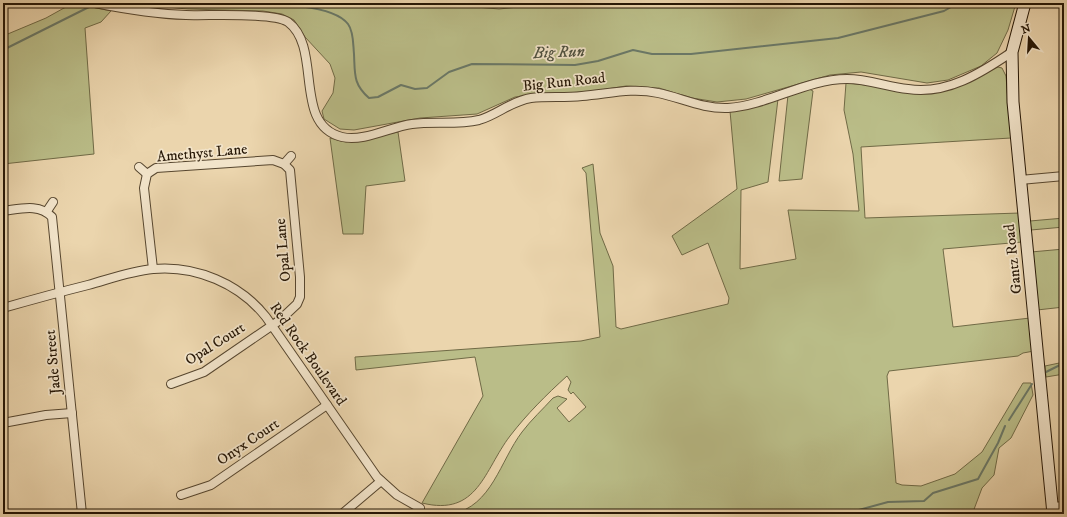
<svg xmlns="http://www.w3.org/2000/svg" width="1067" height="517" font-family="'IM FELL DW Pica',serif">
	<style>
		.green { fill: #babd88; stroke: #706a46 }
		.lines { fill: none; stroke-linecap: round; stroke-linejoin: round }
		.stream { stroke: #6a7867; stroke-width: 2 }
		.street-casing { stroke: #56462f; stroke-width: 10 }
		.secondary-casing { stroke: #251605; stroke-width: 13 }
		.street { stroke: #f2e4ca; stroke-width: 8 }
		.secondary { stroke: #f2e4ca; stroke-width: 11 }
		.labels { text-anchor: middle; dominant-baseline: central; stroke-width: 3.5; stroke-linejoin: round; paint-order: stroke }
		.street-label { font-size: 15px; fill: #251605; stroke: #f2e4ca }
		.water-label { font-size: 16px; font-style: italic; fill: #4d4f3e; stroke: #f2e4ca }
	</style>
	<rect width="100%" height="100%" fill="#ebd5ad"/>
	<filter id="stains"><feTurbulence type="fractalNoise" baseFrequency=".005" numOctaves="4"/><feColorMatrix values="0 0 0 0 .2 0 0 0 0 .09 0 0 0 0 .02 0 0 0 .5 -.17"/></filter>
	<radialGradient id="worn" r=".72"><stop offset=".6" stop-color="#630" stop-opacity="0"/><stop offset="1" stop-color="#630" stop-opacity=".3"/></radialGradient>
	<g class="green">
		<polygon points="73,3 111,11 101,22 85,28 94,154 3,164 3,36 46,18"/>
		<polygon points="128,3 431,3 499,9 557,3 1016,3 1008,30 997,53 981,66 948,80 927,83 861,72 830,75 746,99 717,102 692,98 659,88 626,86 594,91 515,97 477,114 420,118 354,130 340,129 324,119 322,111 333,93 335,78 330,64 305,37 294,20 282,14 263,11 187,9"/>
		<path d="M 998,67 L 1002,68 L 1006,76 L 1011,138 L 861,147 L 865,218 L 1020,213 L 1022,242 L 943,249 L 953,327 L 1030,318 L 1034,351 L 1023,353 L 1018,356 L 889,371 L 887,376 L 896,483 L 902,485 L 921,486 L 955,474 L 982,452 L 1023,383 L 1031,383 L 1033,395 L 1011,438 L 999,448 L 994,475 L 982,488 L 973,512 L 967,514 L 452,514 C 492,506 500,461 522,432 C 531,420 543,409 553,398 L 558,396 L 567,399 L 557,408 L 569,422 L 586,407 L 573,392 L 571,394 L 568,390 L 571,382 L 567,376 C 546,395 527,414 510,436 C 484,470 478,517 422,503 L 483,396 L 475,357 L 356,370 L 355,357 L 581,341 L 600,337 L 586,173 L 582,168 L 593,164 L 600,233 L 613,266 L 616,327 L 621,329 L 728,304 L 729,298 L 708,243 L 682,255 L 672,236 L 737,189 L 730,111 L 778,99 L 768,182 L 741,190 L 740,269 L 796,259 L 788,210 L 859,211 L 853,154 L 844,110 L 846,83 L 928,91 L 958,85 Z"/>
		<polygon points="809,89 813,91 802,179 779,181 788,95"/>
		<polygon points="398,132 405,181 366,186 363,234 343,234 330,138 346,142"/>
		<polygon points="1064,218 1064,227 1031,230 1030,221"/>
		<polygon points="1064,249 1064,307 1037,310 1031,252"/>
		<polygon points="1064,362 1064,374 1046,377 1045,366"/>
	</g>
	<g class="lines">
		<g class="stream">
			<path d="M 227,3 C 255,4 331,1 348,24 C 354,32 353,45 354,54 C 355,74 353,84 369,98 L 378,97 L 401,85 L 415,89 L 427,88 L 449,72 L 472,64 L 575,65 L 598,61 L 633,50 L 652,54 L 691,54 L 838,38 L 944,11 L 958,3"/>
			<polyline points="3,50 93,5"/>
			<polyline points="1046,372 1060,365 1064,365"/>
			<polyline points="1009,420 1032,384"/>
			<polyline points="844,514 888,502 924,501 933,493 978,479 998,443 1005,426"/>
		</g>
		<g class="street-casing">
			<g id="street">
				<path d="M 95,3 C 125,9 155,14 186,15 C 207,16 274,12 288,22 C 323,48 292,125 342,137 C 364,142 390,127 412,124 C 434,121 457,125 479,120 C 497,115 511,101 531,98 C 547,96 565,98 582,96 C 608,94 632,87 658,93 C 682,98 703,109 728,108 C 769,105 806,79 847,79 C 868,79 888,87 908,89 C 947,95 981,73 1012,52"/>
				<polyline points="284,164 291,156"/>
				<polyline points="139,167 147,174"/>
				<polyline points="1020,180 1064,176"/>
				<path d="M 3,211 C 20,209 39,203 52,217 L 82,514"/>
				<polyline points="47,211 53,202"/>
				<polyline points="153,269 144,188 147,174 156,168 273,160 284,164 290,170 300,277 300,297 297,304 280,320 204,372 171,384"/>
				<path d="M 3,308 C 31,300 60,292 88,285 C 110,279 131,271 153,269 C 196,265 240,284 266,317 L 377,477 L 397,495 L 420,508"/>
				<polyline points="3,423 46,415 72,413"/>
				<polyline points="181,495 211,485 327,405"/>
				<polyline points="1053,507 1064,506"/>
				<polyline points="342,514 381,481"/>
			</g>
		</g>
		<g class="secondary-casing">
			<polyline id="secondary" points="1025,3 1012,52 1013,102 1053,514"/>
		</g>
		<use href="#street" class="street"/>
		<use href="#secondary" class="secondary"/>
	</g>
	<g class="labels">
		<g class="street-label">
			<text transform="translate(564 82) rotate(-6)">Big Run Road</text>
			<text transform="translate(202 153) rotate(-5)">Amethyst Lane</text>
			<text transform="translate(283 250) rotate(-95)">Opal Lane</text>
			<text transform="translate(1013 259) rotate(-96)">Gantz Road</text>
			<text transform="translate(215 344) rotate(-32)">Opal Court</text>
			<text transform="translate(308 354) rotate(55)">Red Rock Boulevard</text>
			<text transform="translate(53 362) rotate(-95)">Jade Street</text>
			<text transform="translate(248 442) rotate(-34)">Onyx Court</text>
		</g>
		<g class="water-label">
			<text transform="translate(559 52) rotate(-2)">Big Run</text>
		</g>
	</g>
	<rect width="1067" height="517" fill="none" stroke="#ebd5ad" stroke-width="16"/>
	<rect x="4" y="4" width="1059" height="509" fill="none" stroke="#251605" stroke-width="2"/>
	<rect x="8" y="8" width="1051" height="501" fill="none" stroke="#251605"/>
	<g transform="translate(1029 38) rotate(342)" stroke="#f2e4ca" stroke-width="3" paint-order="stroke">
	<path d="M0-3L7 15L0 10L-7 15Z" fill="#251605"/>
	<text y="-6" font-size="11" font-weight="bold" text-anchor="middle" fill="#251605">N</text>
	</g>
	<rect width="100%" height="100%" filter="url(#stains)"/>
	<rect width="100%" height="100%" fill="url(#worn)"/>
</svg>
